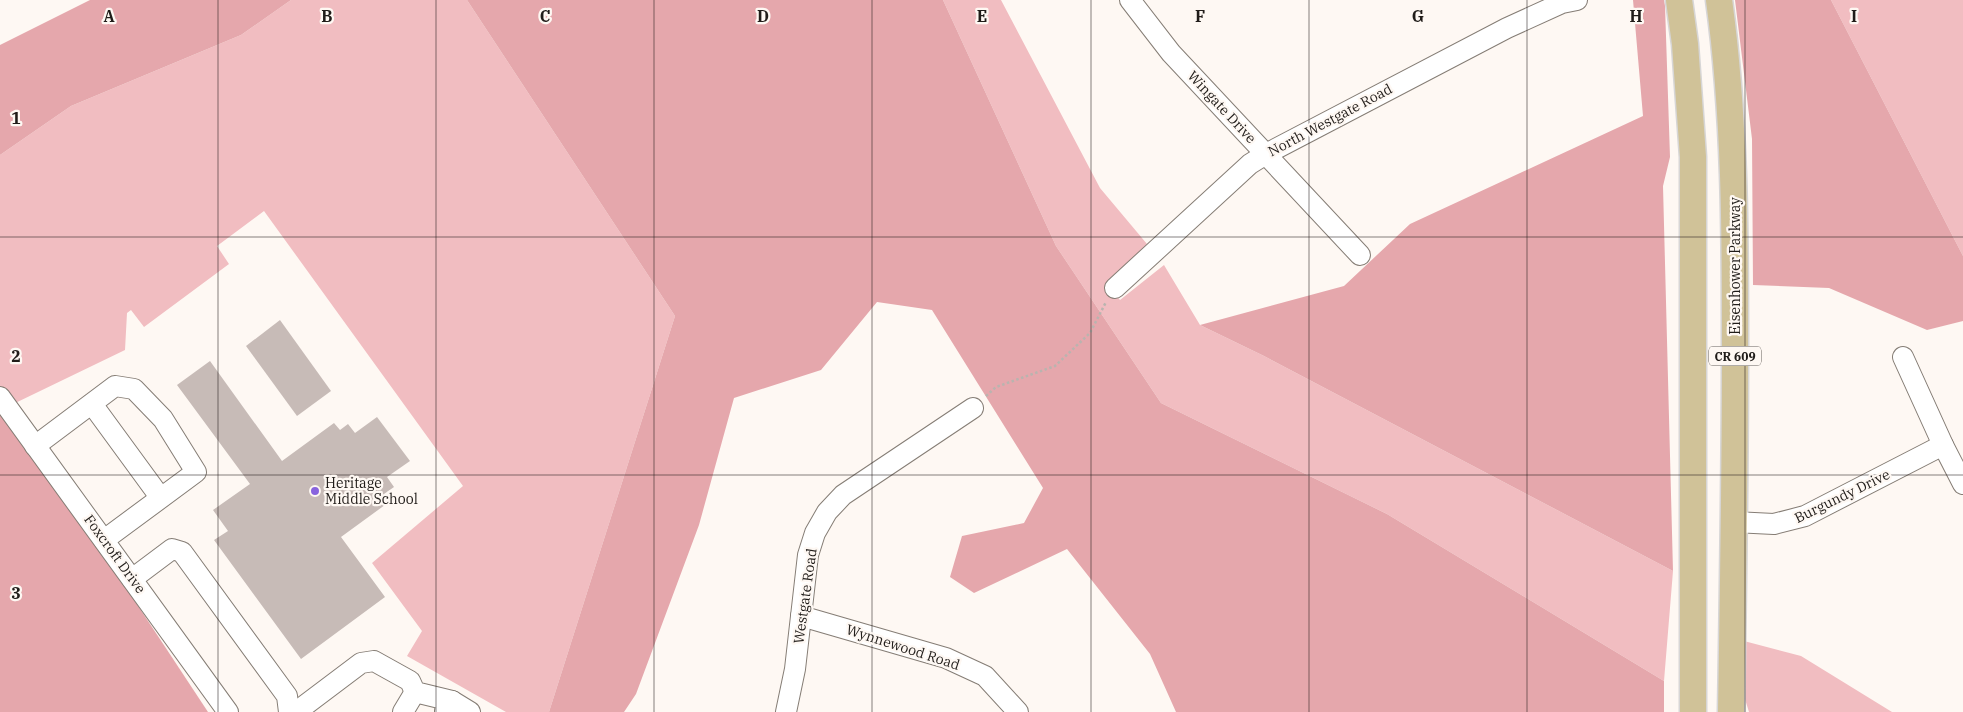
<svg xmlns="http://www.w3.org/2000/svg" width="1963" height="712" font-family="'IBM Plex Serif',serif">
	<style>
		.green { fill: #f1bdc1 }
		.forest { fill: #e5a7ac }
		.building { fill: #c7bbb7 }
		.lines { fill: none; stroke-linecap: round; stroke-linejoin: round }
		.minor-casing { stroke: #857d75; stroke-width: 22 }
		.major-casing { stroke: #d7d6d6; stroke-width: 29 }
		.path { stroke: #b9b4af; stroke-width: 2.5; stroke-dasharray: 2.5 2.5; stroke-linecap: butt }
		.minor { stroke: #fff; stroke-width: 20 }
		.major { stroke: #d0c298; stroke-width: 26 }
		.grid { fill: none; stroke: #201c19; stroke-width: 1; stroke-opacity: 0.55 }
		.poi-dot { fill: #8863de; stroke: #fef8f3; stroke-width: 2 }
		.labels { text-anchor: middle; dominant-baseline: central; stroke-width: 4.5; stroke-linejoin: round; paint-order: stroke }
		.shield { fill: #fef8f3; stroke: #635e5a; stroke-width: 1 }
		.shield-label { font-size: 12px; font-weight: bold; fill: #201c19 }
		.street-label { font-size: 14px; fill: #201c19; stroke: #fef8f3 }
		.poi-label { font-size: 14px; fill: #201c19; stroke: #fef8f3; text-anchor: start }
		.grid-label { font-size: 16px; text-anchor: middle; font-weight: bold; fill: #201c19; stroke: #fef8f3; stroke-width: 4.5; stroke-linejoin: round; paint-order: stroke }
	</style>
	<rect width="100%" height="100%" fill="#fef8f3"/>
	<g class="green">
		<polygon points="291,0 467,0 675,316 549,712 506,712 407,656 422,631 372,563 463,486 264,211 217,246 229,264 144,327 131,310 127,313 125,350 7,407 0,399 0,155 71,106 241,35"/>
		<polygon points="943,0 1001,0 1100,188 1147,244 1107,283 1120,300 1164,265 1200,325 1264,356 1673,571 1664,681 1387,514 1161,403 1056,246"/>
		<polygon points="1831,0 1963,0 1963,256"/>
		<polygon points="1744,641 1801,656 1892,712 1749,712 1743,693"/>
	</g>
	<g class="forest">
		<polygon points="90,0 291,0 241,35 71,106 0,155 0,45"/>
		<polygon points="467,0 943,0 1056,246 1161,403 1387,514 1664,681 1664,712 1176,712 1150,654 1067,549 974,593 950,577 962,536 1024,523 1043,488 932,310 877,302 821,370 734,398 699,525 636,694 624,712 549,712 675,316"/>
		<polygon points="1633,0 1664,0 1665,6 1670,157 1663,186 1673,571 1264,356 1200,325 1344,286 1410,224 1643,116"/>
		<polygon points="1735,0 1831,0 1963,256 1963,321 1927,330 1829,288 1753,285 1752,139"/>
		<polygon points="0,399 7,407 208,712 0,712"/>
	</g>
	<g class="building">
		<polygon points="280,320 331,391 297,416 246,346"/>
		<polygon points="210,361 282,461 334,423 340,430 348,424 355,433 377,417 410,461 387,477 394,487 384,494 389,502 341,537 385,597 301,659 214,540 228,531 213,510 250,484 177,385"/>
	</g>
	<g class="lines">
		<g class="minor-casing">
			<g id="minor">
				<polyline points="1130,0 1171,53 1360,255"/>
				<polyline points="1115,288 1250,164 1266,154 1507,28 1562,3 1577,0"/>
				<polyline points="1903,357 1943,445 1963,484"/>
				<polyline points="0,397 228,712"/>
				<polyline points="92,404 160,497"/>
				<polyline points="35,446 115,386 134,389 163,419 196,472 104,540"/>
				<polyline points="1734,522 1774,524 1805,516 1943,445"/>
				<polyline points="132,579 172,549 182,552 287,696 289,712"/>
				<polyline points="801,616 946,658 985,676 1018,712"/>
				<polyline points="445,711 452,701 470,712"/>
				<polyline points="296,712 361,663 374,661 410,681 415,692 452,701"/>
				<polyline points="403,712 415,692"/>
				<polyline points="786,712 795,669 808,555 815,533 827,512 843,495 973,408"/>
			</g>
		</g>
		<g class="major-casing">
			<g id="major">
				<polyline points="1679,0 1685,44 1693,157 1693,712"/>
				<path d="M 1719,0 C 1735,116 1735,233 1735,350 C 1735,471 1733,591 1731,712"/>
			</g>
		</g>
		<polyline class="path" points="986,396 996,387 1055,366 1090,333 1106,302"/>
		<use href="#minor" class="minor"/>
		<use href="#major" class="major"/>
	</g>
	<path class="grid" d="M 218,0 L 218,712M 436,0 L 436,712M 654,0 L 654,712M 872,0 L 872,712M 1091,0 L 1091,712M 1309,0 L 1309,712M 1527,0 L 1527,712M 1745,0 L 1745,712M 0,237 L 1963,237M 0,475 L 1963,475"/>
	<circle class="poi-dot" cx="315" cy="491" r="5"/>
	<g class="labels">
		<rect class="shield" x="1709" y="346.5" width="52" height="19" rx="4"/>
		<g class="shield-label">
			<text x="1735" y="356">CR 609</text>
		</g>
		<g class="street-label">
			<text transform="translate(1222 107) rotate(47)">Wingate Drive</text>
			<text transform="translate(1330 120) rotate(-28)">North Westgate Road</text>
			<text transform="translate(1735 266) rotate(-90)">Eisenhower Parkway</text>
			<text transform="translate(1842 496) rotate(-26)">Burgundy Drive</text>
			<text transform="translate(115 554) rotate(54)">Foxcroft Drive</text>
			<text transform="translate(805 596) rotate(-82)">Westgate Road</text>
			<text transform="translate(903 647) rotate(18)">Wynnewood Road</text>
		</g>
		<g class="poi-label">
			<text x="325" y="483">Heritage<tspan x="325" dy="16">Middle School</tspan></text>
		</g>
	</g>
	<g class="grid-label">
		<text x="109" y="22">A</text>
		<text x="327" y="22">B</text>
		<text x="545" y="22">C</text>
		<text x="763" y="22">D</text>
		<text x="982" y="22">E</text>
		<text x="1200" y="22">F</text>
		<text x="1418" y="22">G</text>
		<text x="1636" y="22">H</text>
		<text x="1854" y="22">I</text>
		<text x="16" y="124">1</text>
		<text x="16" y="362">2</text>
		<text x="16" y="599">3</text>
	</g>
</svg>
